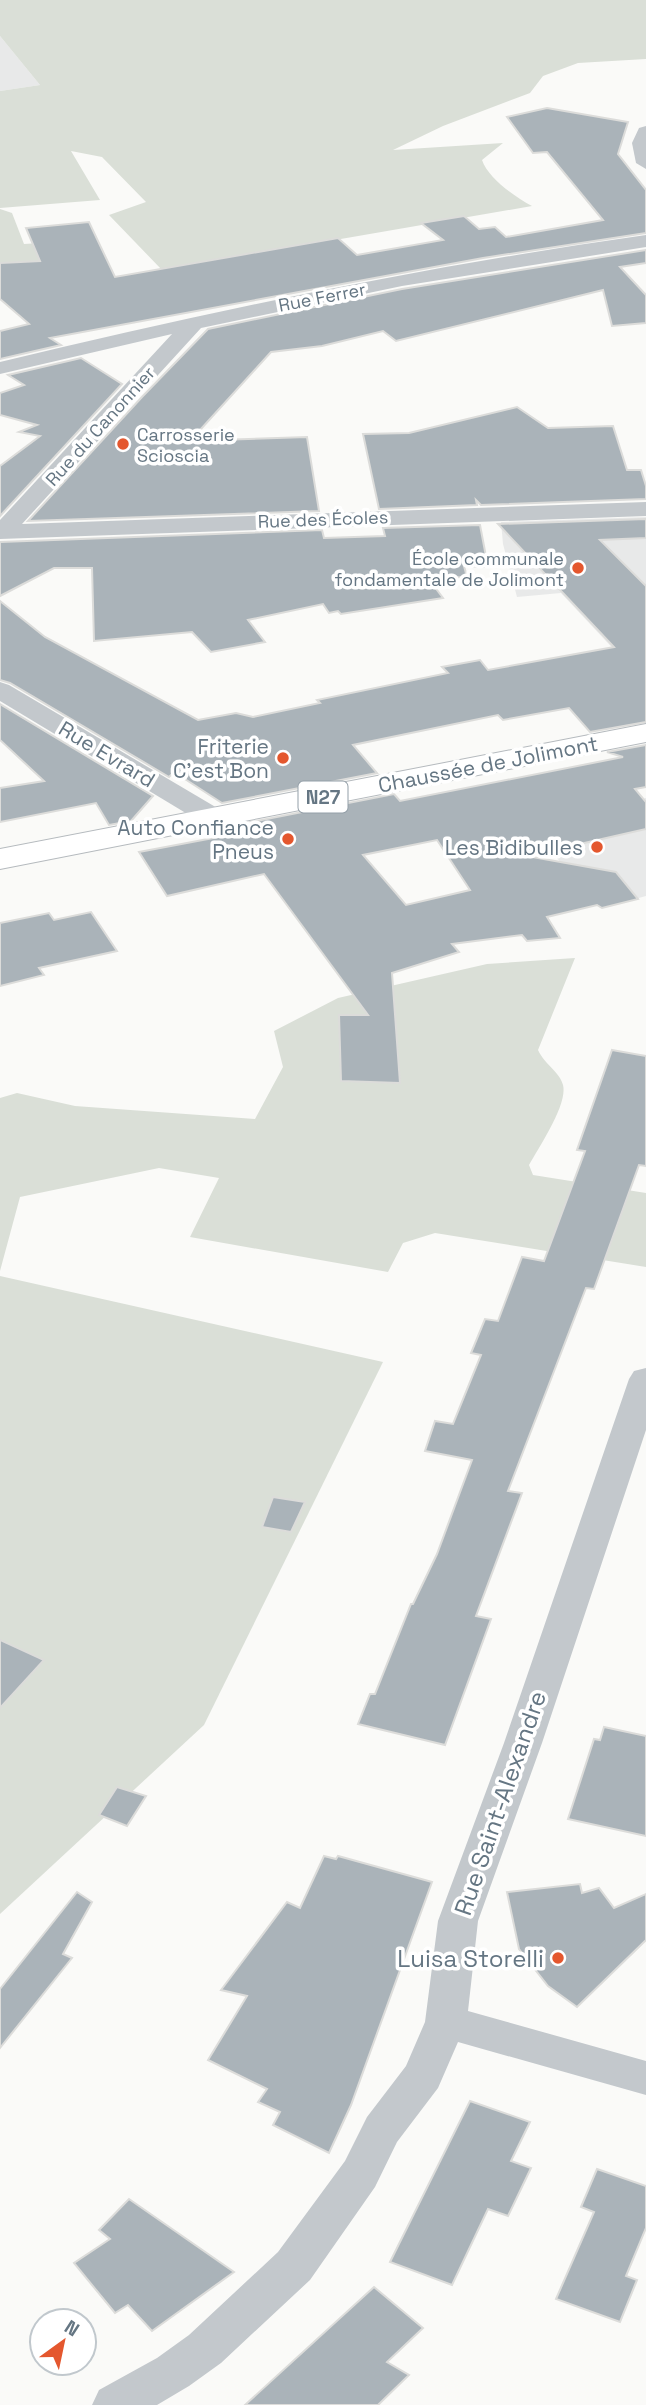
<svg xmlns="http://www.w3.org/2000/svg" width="646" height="2405" font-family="'Space Grotesk',sans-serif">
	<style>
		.built { fill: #e8e9e9 }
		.green { fill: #dadfd7 }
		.building { fill: #aab3b9; stroke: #dcdcda; stroke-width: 2; fill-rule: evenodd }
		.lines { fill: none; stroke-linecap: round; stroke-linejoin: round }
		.primary-casing { stroke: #b5babe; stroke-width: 2 }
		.minor { fill: #c3c8cc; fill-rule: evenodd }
		.primary { fill: #fff; fill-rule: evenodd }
		.poi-dot { fill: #e4572e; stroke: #fff; stroke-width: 2.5 }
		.labels { text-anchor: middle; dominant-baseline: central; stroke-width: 7; stroke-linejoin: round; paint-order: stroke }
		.far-street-label { font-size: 18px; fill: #657683; stroke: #fff }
		.far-poi-label { font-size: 18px; fill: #657683; stroke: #fff; text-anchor: start }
		.shield { fill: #fff; stroke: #939fa8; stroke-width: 2 }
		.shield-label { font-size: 19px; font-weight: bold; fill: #657683 }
		.poi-label { font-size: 21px; fill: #657683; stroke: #fff; text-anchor: end }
		.street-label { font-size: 21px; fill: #657683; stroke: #fff }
		.near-street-label { font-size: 24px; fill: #657683; stroke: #fff }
		.near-poi-label { font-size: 24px; fill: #657683; stroke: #fff; text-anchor: end }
	</style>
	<rect width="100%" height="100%" fill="#fafaf8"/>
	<g class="built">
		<polygon points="0,36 40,85 0,91"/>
		<polygon points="646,517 646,650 619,655 561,593 517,597 503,544 501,522"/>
		<polygon points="646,798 646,896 602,908 597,905 528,824"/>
	</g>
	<g class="green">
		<path d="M 0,0 L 646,0 L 646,59 L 578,63 L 543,76 L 530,93 L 443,126 L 393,150 L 503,143 L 482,160 C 488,178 515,197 532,206 L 162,270 L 109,215 L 146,202 L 102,157 L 71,151 L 100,200 L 0,208 L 0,91 L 40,85 L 0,36 Z"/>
		<polygon points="0,209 12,213 24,244 40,243 52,259 0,270"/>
		<path d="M 575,958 L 538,1050 C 545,1065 560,1072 563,1085 C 568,1104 539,1147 529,1165 L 533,1175 L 646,1193 L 646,1267 L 435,1233 L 403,1243 L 388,1272 L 190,1237 L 219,1178 L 159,1168 L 20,1197 L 0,1271 L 0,1098 L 17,1093 L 75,1106 L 255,1119 L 283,1067 L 274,1031 L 338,998 L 487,964 Z"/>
		<polygon points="0,1276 383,1362 204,1725 0,1914"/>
	</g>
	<g class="building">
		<polygon points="547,108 628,122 618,154 646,190 646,233 483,258 50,338 61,345 0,359 0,331 29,324 0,299 0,263 40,261 26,228 89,222 115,277 338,238 357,255 443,240 421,223 464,216 479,229 495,227 506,237 603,220 547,152 533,153 507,117"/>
		<polygon points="646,250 646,263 620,267 646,295 646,323 612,326 603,290 396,341 383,331 322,346 271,352 190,441 307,437 319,511 28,521 142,397 208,329 402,289"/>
		<polygon points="81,358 122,384 0,516 0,466 40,436 19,432 37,425 0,415 0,393 24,385 8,375"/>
		<polygon points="517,407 548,428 613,426 627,470 641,470 646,486 646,499 481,505 476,500 477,505 379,509 363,434 409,433"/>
		<polygon points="646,519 646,538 600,540 646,586 646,722 590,732 569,708 503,720 498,715 353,745 377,773 222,803 174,772 169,777 10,683 0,680 0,601 45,637 198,720 236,713 253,717 320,703 317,700 448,673 442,667 480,660 488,670 614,647 498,524"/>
		<polygon points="480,525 488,567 464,566 467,577 428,578 443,598 341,614 338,611 329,613 323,604 248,620 265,642 211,652 192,632 94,641 92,568 54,568 0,596 0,542 322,530 324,538 385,536 383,528"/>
		<polygon points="0,704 153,796 131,821 109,825 96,803 0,822 0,788 44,781 0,740"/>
		<path d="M 646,745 L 646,787 L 635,789 L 646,802 L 646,829 L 527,856 L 616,872 L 638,899 L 602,908 L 597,905 L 547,917 L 560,938 L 527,941 L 522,935 L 452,944 L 459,952 L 392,973 L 400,1083 L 341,1081 L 339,1015 L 368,1015 L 264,874 L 167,896 L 139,852 L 261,829 L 251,822 L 394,794 L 400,801 L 623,757 L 607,752 ZM 437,840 L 470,890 L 406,905 L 363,855 Z"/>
		<polygon points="91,912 117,951 39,968 44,975 0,986 0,923 49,913 54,920"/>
		<polygon points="612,1050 646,1056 646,1166 639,1165 594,1289 586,1288 508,1491 522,1493 476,1616 491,1619 445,1745 358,1724 370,1694 375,1694 411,1604 413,1604 437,1554 472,1460 425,1451 435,1421 453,1424 481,1355 471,1353 485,1319 498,1321 522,1257 544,1261 585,1151 577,1150"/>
		<polygon points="273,1497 305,1502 291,1532 262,1527"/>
		<polygon points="0,1640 44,1660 0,1708"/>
		<polygon points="604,1727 646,1736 646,1836 568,1819 594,1739 600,1740"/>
		<polygon points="117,1787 146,1796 127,1826 99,1815"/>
		<polygon points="324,1856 336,1859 338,1856 432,1882 351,2105 329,2153 273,2125 280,2112 258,2102 267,2089 208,2060 247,1996 221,1990 287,1902 300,1908"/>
		<polygon points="580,1884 582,1893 599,1888 614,1908 646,1894 646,1940 577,2007 548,1986 519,1949 507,1892"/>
		<polygon points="77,1892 92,1902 63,1954 72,1958 0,2048 0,1989"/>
		<polygon points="470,2101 530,2122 511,2161 531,2168 508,2216 488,2209 452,2285 390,2262"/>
		<polygon points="597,2169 646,2186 646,2228 626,2276 637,2280 620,2322 556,2299 594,2212 581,2207"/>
		<polygon points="129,2199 234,2272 152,2331 128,2305 115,2313 74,2263 110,2239 99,2230"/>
		<polygon points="374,2287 423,2328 387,2362 409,2375 378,2405 245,2405"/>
	</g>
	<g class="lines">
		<g class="primary-casing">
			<polygon id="primary" points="646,724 646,742 0,869 0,849"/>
		</g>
		<g class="minor">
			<polygon points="646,126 646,169 636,163 632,143 639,128"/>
			<path d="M 646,235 L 646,247 L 402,286 L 201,328 L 22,524 L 646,502 L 646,516 L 0,539 L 0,520 L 172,334 L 0,374 L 0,362 C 214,310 428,266 646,235 Z"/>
			<polygon points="0,682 9,685 224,812 227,818 224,824 214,826 204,824 0,701"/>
			<polygon points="646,1368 646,1430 542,1743 478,1921 468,2011 646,2061 646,2095 458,2042 438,2088 397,2142 375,2187 310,2280 221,2363 189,2386 157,2405 92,2405 99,2390 157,2358 189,2335 278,2252 345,2161 367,2117 406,2066 425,2022 438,1921 504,1743 629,1379 634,1371"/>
		</g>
		<use href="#primary" class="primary"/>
	</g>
	<g class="poi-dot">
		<circle cx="123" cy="444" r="7"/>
		<circle cx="578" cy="568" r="7"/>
		<circle cx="283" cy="758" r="7"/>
		<circle cx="288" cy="839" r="7"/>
		<circle cx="597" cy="847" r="7"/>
		<circle cx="558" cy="1958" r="7"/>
	</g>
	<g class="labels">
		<g class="far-street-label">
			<text transform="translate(322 297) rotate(-11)">Rue Ferrer</text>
			<text transform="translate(100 426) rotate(-48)">Rue du Canonnier</text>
			<text transform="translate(323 519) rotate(-2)">Rue des Écoles</text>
		</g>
		<g class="far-poi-label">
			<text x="137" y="434">Carrosserie<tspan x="137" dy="21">Scioscia</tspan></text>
			<text x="564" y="558" text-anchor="end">École communale<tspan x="564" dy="21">fondamentale de Jolimont</tspan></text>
		</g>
		<rect class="shield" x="298.5" y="781.5" width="49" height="31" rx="5"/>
		<g class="shield-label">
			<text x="323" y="797">N27</text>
		</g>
		<g class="poi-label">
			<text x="269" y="746">Friterie<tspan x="269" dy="24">C'est Bon</tspan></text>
			<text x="274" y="827">Auto Confiance<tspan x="274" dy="24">Pneus</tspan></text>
			<text x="583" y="847">Les Bidibulles</text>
		</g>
		<g class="street-label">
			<text transform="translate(107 754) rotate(31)">Rue Evrard</text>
			<text transform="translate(488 764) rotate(-11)">Chaussée de Jolimont</text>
		</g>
		<g class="near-street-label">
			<text transform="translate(500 1803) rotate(-71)">Rue Saint-Alexandre</text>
		</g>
		<g class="near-poi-label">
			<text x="544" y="1958">Luisa Storelli</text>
		</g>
	</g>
	<g transform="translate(63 2342) rotate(33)"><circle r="33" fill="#ffffff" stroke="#c1c8cd" stroke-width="2"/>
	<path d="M0-5L12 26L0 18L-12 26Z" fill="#e4572e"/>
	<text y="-10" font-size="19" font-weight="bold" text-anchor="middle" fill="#657683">N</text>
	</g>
</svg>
